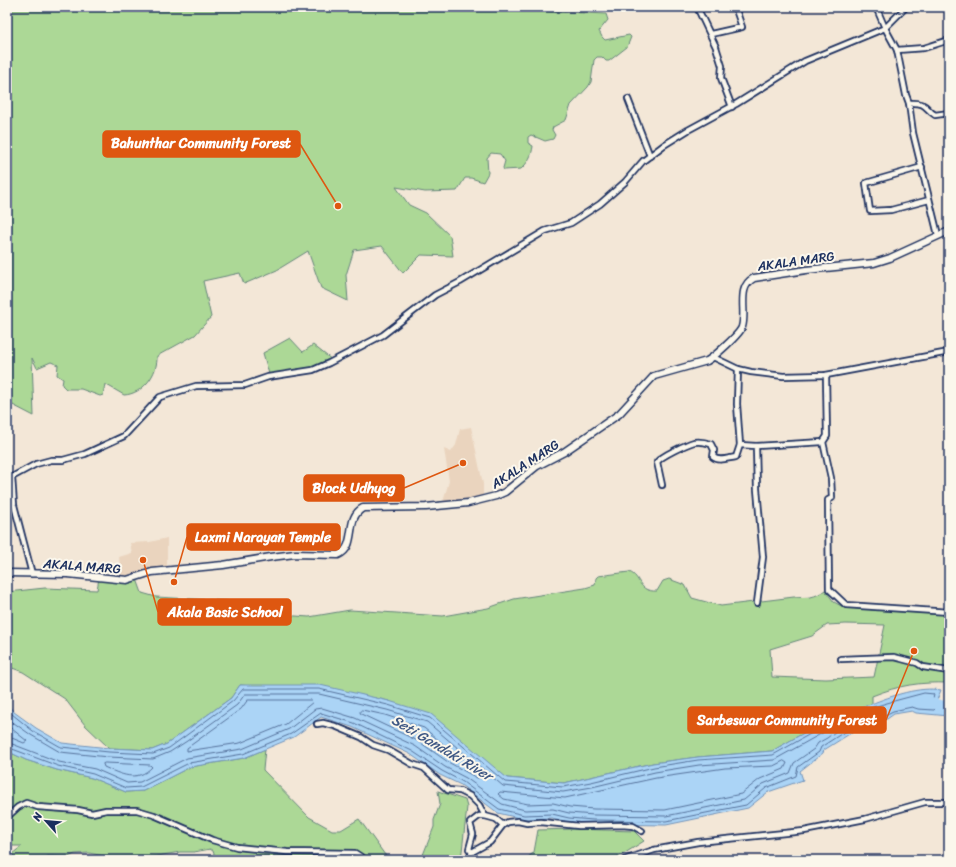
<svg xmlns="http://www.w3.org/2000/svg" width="956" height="867" font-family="Sriracha,sans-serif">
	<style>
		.built { fill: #ead4be }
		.green { fill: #acd896; stroke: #64847a; fill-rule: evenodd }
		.water { fill: #abd4f6; stroke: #7192b9 }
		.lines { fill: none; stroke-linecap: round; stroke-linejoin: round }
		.shore { stroke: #55719b; stroke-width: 1 }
		.river { stroke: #abd4f6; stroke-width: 10 }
		.minor-casing { stroke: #1b2f5e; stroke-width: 8 }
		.secondary-casing { stroke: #1b2f5e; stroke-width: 9 }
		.minor { stroke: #fbf7ec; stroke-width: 4.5 }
		.secondary { stroke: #fbf7ec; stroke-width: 6 }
		.labels { text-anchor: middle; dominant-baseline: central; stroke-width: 4; stroke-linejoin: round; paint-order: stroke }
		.street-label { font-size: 13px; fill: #1b2f5e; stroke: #fbf7ec }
		.water-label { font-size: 14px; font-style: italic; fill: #3f5884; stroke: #fbf7ec }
		.leader { fill: none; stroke: #de5710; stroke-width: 1.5 }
		.callout-dot { fill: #de5710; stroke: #fbf7ec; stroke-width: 1.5 }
		.callout { fill: #de5710; stroke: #de5710; stroke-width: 1.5 }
		.callout-label { font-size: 14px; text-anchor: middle; font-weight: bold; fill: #fff }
	</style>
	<rect width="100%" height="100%" fill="#f3e7d7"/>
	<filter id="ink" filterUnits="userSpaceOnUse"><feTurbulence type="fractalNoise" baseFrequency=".025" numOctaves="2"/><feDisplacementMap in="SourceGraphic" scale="8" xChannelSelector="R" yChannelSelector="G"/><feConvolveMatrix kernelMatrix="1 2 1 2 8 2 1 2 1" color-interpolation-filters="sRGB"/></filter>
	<g filter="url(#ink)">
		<g class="built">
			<polygon points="471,427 483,484 483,497 443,502 449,481 444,449 451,452 456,445 460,429"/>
			<polygon points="167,538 167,567 135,576 121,578 119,557 132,553 130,543 150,542"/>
		</g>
		<g class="green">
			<path d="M 7,7 L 548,7 L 548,11 L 606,14 L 608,20 L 599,31 L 602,37 L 605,40 L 629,35 L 631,37 L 627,47 L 609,61 L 606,61 L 602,57 L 597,57 L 594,60 L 591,82 L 588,87 L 571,105 L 566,120 L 553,127 L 552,130 L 555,135 L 553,139 L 545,141 L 531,135 L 528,137 L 528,143 L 533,146 C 532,155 528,163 521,169 L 504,170 L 503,168 L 505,161 L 500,154 L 491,153 L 487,158 L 488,173 L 483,182 L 471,178 L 465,178 L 457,191 L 425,192 L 396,187 L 409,205 L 426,213 L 450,236 L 453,256 L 421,255 L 403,273 L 382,246 L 354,250 L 346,275 L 348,301 L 321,288 L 308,251 L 277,270 L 244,284 L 240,273 L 203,281 L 211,317 L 195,335 L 157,356 C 158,374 143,394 124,395 L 105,384 L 103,395 L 100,396 L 81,389 L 66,389 L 62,385 L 63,379 L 57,375 L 58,365 L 51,362 L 37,368 L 32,358 L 34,416 L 7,402 Z"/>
			<polygon points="290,338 303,352 313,345 332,360 304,370 269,374 263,353"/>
			<path d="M 629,572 C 642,577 637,592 657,591 L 663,581 L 669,579 L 685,585 L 692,598 L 721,606 L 794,597 C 808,598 815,598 825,590 L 834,602 L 845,608 L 949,614 L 949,683 C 919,682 900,685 872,696 L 872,704 L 843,716 L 832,717 L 772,751 L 698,757 L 653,763 L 564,783 L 507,778 L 389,701 L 361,695 L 240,685 L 231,698 L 167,744 L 152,750 L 109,748 L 85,725 L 65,699 L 23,672 L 7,666 L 7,592 L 45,588 L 97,590 L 99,578 L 137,579 L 142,593 L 156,597 L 227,601 L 267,617 L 282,615 L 309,617 L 350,610 L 443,616 L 488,608 L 514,599 L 585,588 L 595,585 L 596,578 L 598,576 ZM 846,624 L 885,625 L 874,677 L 826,679 L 772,677 L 770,649 L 812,636 L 827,625 Z"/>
			<polygon points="265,749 263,770 309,817 332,830 341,830 359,819 385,855 398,860 216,860 213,851 210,849 194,852 180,852 157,856 144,860 124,860 89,853 75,854 68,857 48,856 42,860 7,860 7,858 22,846 7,846 7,751 26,760 57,770 92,778 126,792 143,791 190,767 244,758"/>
			<polygon points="438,791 465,800 467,807 461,860 421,860 434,827 434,820 440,804"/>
			<polygon points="576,829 634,831 644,841 614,860 525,860 534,852 538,830"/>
		</g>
		<path class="water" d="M 240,685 L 320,685 L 389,701 L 431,714 L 507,778 L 564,783 L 653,763 L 698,757 L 772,751 L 832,717 C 847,716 857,709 871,704 C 891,696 920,686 941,690 L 937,700 L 942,706 L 949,704 L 949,716 L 916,713 L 912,711 L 894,714 L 887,719 L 877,721 L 851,733 L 824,750 L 823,753 L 800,771 L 803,780 L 768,792 L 748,808 L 666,825 L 593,824 L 568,822 L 552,818 L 523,819 L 498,813 L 461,785 L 440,775 L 410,754 L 352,727 L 321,717 L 294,737 L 244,758 L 190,767 L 143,791 L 126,792 L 92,778 L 57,770 L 26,760 L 7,751 L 7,704 L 14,712 L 36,728 L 62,743 L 109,748 L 152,750 L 167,744 L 231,698 Z"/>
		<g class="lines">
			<g class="shore">
				<polygon points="248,700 311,700 313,702 286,724 240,743 187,751 187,748 241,709"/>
				<polyline points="7,710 33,731 61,747 109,752 153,754 169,748 233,701 243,689 319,689 388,705 430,718 505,782 563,787 591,782 654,767 698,760 773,755 833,721 844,720 873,707 894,701 924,693 934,694 933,700 936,708 934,710 918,709 912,707 893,711 885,715 875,717 841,734 821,747 819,752 798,767 796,776 766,788 746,805 666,821 593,820 569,818 552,814 524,815 499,809 463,782 442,771 412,751 354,723 321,713 291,734 243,754 189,763 141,787 126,788 93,774 58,766 7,747"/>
				<polygon points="362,710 385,715 424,728 480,775 480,778 477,778 448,762 418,741 361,714 360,712"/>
				<polyline points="7,718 31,735 60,752 108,757 153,759 170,752 187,741 237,705 245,694 319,694 387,710 427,722 503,786 563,792 592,787 655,772 699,765 774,760 835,726 840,728 827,738 818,743 814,749 794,763 790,773 763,784 744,800 666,816 594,815 569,813 553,809 525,810 502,804 466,778 445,767 415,746 355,718 322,708 315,709 289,729 242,749 187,758 140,782 127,783 95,769 59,762 7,742"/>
				<polyline points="7,725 27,741 24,743 7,736"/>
				<polygon points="784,761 787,763 784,769 760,779 741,794 665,810 594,809 570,807 553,803 528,804 504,799 498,794 500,792 565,798 656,778 725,768 773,766"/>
				<path d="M 105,763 L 150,765 L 152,767 C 137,783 120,774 104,767 L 103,764 Z"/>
			</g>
			<polyline class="river" points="926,702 949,707"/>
			<g class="minor-casing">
				<g id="minor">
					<polyline points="697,7 716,47 722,66 721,78 732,107"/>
					<polyline points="876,7 885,28 897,50 924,48 949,40"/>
					<polyline points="711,34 742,27 735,7"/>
					<polyline points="897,50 906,95 909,103 913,133 938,235"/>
					<polyline points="628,99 650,156"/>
					<path d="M 909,103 C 928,102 924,108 935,115 L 949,113"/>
					<polyline points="922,167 866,183 870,211 891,210 929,200"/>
					<polyline points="713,357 738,369 751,372 783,376 826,375 949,352"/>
					<polyline points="738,369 737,404 740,445 756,446 757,489 763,557 757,603"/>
					<polyline points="826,375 827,436 823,442 831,478 832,498 828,500 829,589 846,605 949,612"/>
					<polyline points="756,446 823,442"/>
					<path d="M 662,485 L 657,462 C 661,456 687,444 694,442 C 700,441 705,442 711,444 L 714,450 L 713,457 C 719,462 728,458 736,457 L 740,445"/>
					<polyline points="32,574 14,505 12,477 36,464 51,460 63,460 85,454 124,436 160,397 196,386 245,385 268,377 313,370 329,363 383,335 435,295 460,282 545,231 571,223 600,204 625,182 643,161 664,145 688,130 736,104 805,61 885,28 906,7"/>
					<polyline points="841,659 894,657 917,663 923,667 949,671"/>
					<polyline points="317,724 323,723 335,726 361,737 373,745 388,750 412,764 424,768 448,790 460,791 470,796 479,805 485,816 496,819 503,825"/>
					<polyline points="7,817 18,807 26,803 38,807 78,810 92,813 106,810 137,810 154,815 212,840 237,847 287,852 355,853 366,860"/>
					<polyline points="472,852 469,849 473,834 470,823 479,816 485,816"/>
					<polyline points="469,860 472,852 490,842 503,825 508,822 518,821 527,823 541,822 579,826 622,825 633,826 642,831"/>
					<polyline points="624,860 654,850 698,842 804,831 865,819 925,802 949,802"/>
				</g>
			</g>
			<g class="secondary-casing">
				<path id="secondary" d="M 7,573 L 68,574 L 127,580 L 152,572 L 223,565 L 271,557 L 295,554 L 338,555 C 358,547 344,518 363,508 L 426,507 L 468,503 L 496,496 L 505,492 L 537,466 L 564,452 L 619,414 L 654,376 L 707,361 C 714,357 740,334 742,327 C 747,311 736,287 754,278 L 806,270 L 874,263 L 890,258 L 949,231"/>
			</g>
			<use href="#minor" class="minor"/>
			<use href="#secondary" class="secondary"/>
		</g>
	</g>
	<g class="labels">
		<g class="street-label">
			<text transform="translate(796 261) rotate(-8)">AKALA MARG</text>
			<text transform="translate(525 464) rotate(-33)">AKALA MARG</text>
			<text transform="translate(82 566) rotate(4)">AKALA MARG</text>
		</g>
		<g class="water-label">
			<text transform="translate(442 748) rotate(31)">Seti Gandaki River</text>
		</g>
	</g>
	<path class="leader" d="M338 206L300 144M463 463L404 488M174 582L187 537M143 560L158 612M914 651L886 720"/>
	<g class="callout-dot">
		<circle cx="338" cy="206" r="4"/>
		<circle cx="463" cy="463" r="4"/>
		<circle cx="174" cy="582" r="4"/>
		<circle cx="143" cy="560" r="4"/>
		<circle cx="914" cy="651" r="4"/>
	</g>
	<g class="callout">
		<rect x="103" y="131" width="197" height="26" rx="4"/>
		<rect x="304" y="475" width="100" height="26" rx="4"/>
		<rect x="187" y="524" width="153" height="26" rx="4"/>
		<rect x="158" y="599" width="133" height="26" rx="4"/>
		<rect x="688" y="707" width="198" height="26" rx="4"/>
	</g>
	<g class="callout-label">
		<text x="201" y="148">Bahunthar Community Forest</text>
		<text x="354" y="493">Block Udhyog</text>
		<text x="263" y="542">Laxmi Narayan Temple</text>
		<text x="225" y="617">Akala Basic School</text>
		<text x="787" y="725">Sarbeswar Community Forest</text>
	</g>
	<rect width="956" height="867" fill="none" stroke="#fbf7ec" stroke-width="24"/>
	<rect x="12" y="12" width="932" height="843" fill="none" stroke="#1b2f5e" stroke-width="1.5" filter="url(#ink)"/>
	<g transform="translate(46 821) rotate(297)" stroke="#fbf7ec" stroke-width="3" paint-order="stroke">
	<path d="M0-3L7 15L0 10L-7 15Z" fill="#1b2f5e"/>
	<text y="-6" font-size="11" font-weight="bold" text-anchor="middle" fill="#1b2f5e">N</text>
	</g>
</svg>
